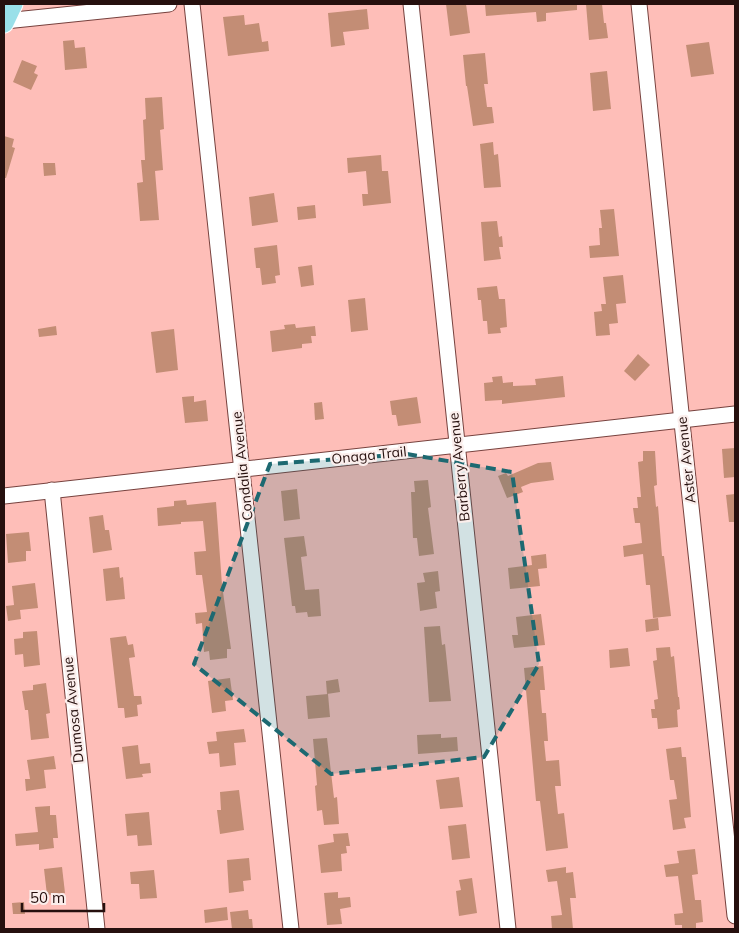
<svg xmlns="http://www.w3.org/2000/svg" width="739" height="933" font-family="Mulish,sans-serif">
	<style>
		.building { fill: #c38d75 }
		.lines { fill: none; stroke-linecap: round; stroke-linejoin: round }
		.minor-casing { stroke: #77423e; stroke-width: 17 }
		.major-casing { stroke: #fff; stroke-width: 21 }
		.minor { stroke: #fff; stroke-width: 15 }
		.major { stroke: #9ae0e9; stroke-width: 19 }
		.marked { fill: #1d6971; fill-opacity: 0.2; stroke: #1d6971; stroke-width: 4; stroke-dasharray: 10 6; stroke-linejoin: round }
		.labels { text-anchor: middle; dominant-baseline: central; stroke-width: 4.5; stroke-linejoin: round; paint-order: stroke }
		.street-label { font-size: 14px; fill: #26100e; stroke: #fbeeec }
	</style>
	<rect width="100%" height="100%" fill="#febeb8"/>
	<g class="building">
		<polygon points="446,4 466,4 470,33 450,36"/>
		<polygon points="485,4 577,4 577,10 546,13 546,21 537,22 536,12 486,16"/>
		<polygon points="586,4 602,4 604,23 606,23 608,38 589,40"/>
		<polygon points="367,9 369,29 343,32 345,45 331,47 328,13"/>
		<polygon points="244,15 245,25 259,23 262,42 268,41 269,51 228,56 223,17"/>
		<polygon points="74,40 75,48 85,47 87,68 65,70 63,41"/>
		<polygon points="709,42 714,74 691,77 686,45"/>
		<polygon points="485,53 488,84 484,84 487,107 492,107 494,123 473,126 467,86 466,86 463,55"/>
		<polygon points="22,60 37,66 34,73 38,75 31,90 13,82"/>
		<polygon points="607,71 611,109 593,111 590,73"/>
		<polygon points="162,97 164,129 160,130 163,170 155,171 159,220 140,221 137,183 143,182 141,160 145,160 143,120 146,119 145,98"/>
		<polygon points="4,136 14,139 12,147 15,148 6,178 4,178"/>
		<polygon points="493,142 494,155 498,154 501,187 484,188 480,144"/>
		<polygon points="381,155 382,171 388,171 391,203 363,206 362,194 368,194 366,171 348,173 347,158"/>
		<polygon points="43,163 55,163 56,175 44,176"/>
		<polygon points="274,193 278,222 252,226 249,197"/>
		<polygon points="315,205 316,218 298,220 297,207"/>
		<polygon points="614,209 619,256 590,258 589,246 600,245 599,228 602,228 600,210"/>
		<polygon points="497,221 499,237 502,236 503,247 499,247 501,259 484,261 481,222"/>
		<polygon points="277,245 280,275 275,276 276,283 262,285 260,268 256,268 254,248"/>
		<polygon points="312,265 314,285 301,287 298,267"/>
		<polygon points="623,275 626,303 616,304 618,323 609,324 610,335 596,336 594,312 602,311 601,304 606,304 603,277"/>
		<polygon points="497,286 499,299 505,299 507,327 500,328 501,333 488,334 487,321 483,321 481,300 478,300 477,288"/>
		<polygon points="365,298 368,330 351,332 348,300"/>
		<polygon points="295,324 296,328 315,326 316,336 311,336 312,343 302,344 302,348 272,352 270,331 285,329 284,325"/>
		<polygon points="56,326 57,335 39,337 38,329"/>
		<polygon points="174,329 178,370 156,373 151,332"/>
		<polygon points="638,354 650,365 635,381 624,371"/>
		<polygon points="502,376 503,383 513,382 513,386 536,385 535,379 563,376 565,397 502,404 502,400 485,401 484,383 493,382 492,377"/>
		<polygon points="194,396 194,402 206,400 208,421 185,423 182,397"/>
		<polygon points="417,397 421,423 398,426 396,415 392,415 390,401"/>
		<polygon points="322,402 324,419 315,420 314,403"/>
		<polygon points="735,448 735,477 724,478 722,449"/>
		<polygon points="643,451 655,451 657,485 654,486 656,507 658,506 662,556 664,556 671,616 653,618 650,585 646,585 643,554 624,557 623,546 642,543 640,523 635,523 633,508 638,508 637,497 641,497 638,462 643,461"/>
		<polygon points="551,462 554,480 531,483 521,487 523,492 507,498 498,476 506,473 508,476 538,463"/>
		<polygon points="428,480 431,507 428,508 434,554 419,556 417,538 413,538 411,492 415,492 414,481"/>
		<polygon points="297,489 300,519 284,521 281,491"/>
		<polygon points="735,494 735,522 729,522 726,495"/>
		<polygon points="186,500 187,505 216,502 222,585 231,649 227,649 227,658 210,660 209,651 204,652 202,623 196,624 195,613 207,612 202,575 196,575 194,552 206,551 203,521 181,522 181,524 158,526 157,508 174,506 174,501"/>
		<polygon points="103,515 105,530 109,530 112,550 93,553 89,517"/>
		<polygon points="29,532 31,551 26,551 26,561 8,563 6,534"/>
		<polygon points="304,536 307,556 301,557 305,590 319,589 321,616 308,617 307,612 296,613 295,606 292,606 284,538"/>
		<polygon points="546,554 547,568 538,569 540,586 510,589 508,568 532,565 531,556"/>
		<polygon points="119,567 120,578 123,577 125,599 106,601 103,569"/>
		<polygon points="438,571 440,591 435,592 437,608 420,611 417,583 425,582 423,573"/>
		<polygon points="35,583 38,608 20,610 21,619 8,621 6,606 14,605 12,586"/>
		<polygon points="541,614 545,645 514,648 512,635 518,635 516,617"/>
		<polygon points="658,618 659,630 646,632 645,620"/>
		<polygon points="440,626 442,645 445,644 451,701 429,702 424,627"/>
		<polygon points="37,631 40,665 24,667 23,654 15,655 14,639 23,638 23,632"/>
		<polygon points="126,636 128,645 133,644 135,657 129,658 134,696 141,696 142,704 137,705 138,716 125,718 124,708 118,708 110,638"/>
		<polygon points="670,647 671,657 674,656 678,697 679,697 680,709 677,710 678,727 658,729 657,718 652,718 651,709 655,709 654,700 658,699 653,661 657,660 656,648"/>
		<polygon points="628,648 630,666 610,668 609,650"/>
		<polygon points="543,666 545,690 540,690 542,713 546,713 548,741 544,741 546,761 559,760 561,786 555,786 558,814 564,813 568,848 546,851 540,801 536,801 524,668"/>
		<polygon points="230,678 233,700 225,701 226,711 212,713 208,681"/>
		<polygon points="338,679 340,692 327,694 326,681"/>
		<polygon points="46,683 50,713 46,714 49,738 31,740 28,710 25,710 22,691 33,690 33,685"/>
		<polygon points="328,694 330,717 308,719 306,696"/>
		<polygon points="244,729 246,742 234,743 236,765 220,767 219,753 209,754 207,742 217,741 216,732"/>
		<polygon points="441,734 441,738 457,737 458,751 418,754 417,735"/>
		<polygon points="327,738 334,798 337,797 339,824 324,825 322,810 317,811 315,786 317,785 313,739"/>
		<polygon points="138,745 140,764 150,763 151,773 142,774 143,777 126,779 122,747"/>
		<polygon points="681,747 682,757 686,757 691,817 684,818 686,828 673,830 669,800 677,799 674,780 670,780 666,749"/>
		<polygon points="54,756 56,769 44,770 46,788 26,791 25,779 30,779 27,760"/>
		<polygon points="459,777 463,807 440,809 436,780"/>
		<polygon points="239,790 244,830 220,834 217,810 221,810 220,792"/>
		<polygon points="50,806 50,815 56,815 58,838 53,838 54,848 39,850 39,844 16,846 15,834 38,832 35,807"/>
		<polygon points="149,812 152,845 138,846 137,835 127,836 125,814"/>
		<polygon points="466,824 470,858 452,860 448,826"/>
		<polygon points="348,833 350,846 346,846 347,853 341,854 342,871 321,873 318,845 334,842 333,834"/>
		<polygon points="695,849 698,874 692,875 695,900 701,900 703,922 696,923 696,929 682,929 682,925 675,925 674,914 683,913 678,876 666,877 664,865 679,863 677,851"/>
		<polygon points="249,858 251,880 243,881 244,891 229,893 227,860"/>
		<polygon points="62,867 65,893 47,895 44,869"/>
		<polygon points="566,867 566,873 573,872 576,898 570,898 573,929 552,929 551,916 562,915 557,881 548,882 546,870"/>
		<polygon points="154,870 157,898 140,899 139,884 131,884 130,872"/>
		<polygon points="472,878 477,913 459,916 456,891 461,890 459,880"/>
		<polygon points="338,892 338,898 350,897 351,907 340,909 342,924 327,925 324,893"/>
		<polygon points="24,902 25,914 13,914 12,903"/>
		<polygon points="227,907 228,920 205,923 204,910"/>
		<polygon points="248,910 249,919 252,919 253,929 232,929 230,912"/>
	</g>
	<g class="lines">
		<g class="minor-casing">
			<g id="minor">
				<polyline points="192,4 291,929"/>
				<polyline points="411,4 508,929"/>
				<polyline points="639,4 683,432 735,916"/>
				<polyline points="5,21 169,4"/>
				<polyline points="52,490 97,929"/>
				<polyline points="4,496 735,414"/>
			</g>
		</g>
		<g class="major-casing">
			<polyline id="major" points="4,23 13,4"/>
		</g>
		<use href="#minor" class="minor"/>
		<use href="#major" class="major"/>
	</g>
	<path class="marked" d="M 407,454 L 512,472 L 539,664 L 484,757 L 331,774 L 194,664 L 270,464 Z"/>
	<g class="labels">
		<g class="street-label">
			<text transform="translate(369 455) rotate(-6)">Onaga Trail</text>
			<text transform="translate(686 460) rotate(-96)">Aster Avenue</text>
			<text transform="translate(242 466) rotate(-96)">Condalia Avenue</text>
			<text transform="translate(459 467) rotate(-96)">Barberry Avenue</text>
			<text transform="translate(73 710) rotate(-96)">Dumosa Avenue</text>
		</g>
	</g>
	<rect width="739" height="933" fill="none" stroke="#26100e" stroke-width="10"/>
	<path d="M22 903v8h82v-8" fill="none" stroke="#26100e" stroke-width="2.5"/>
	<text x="30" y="903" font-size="15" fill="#26100e" stroke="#fbeeec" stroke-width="4" paint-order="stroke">50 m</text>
</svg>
